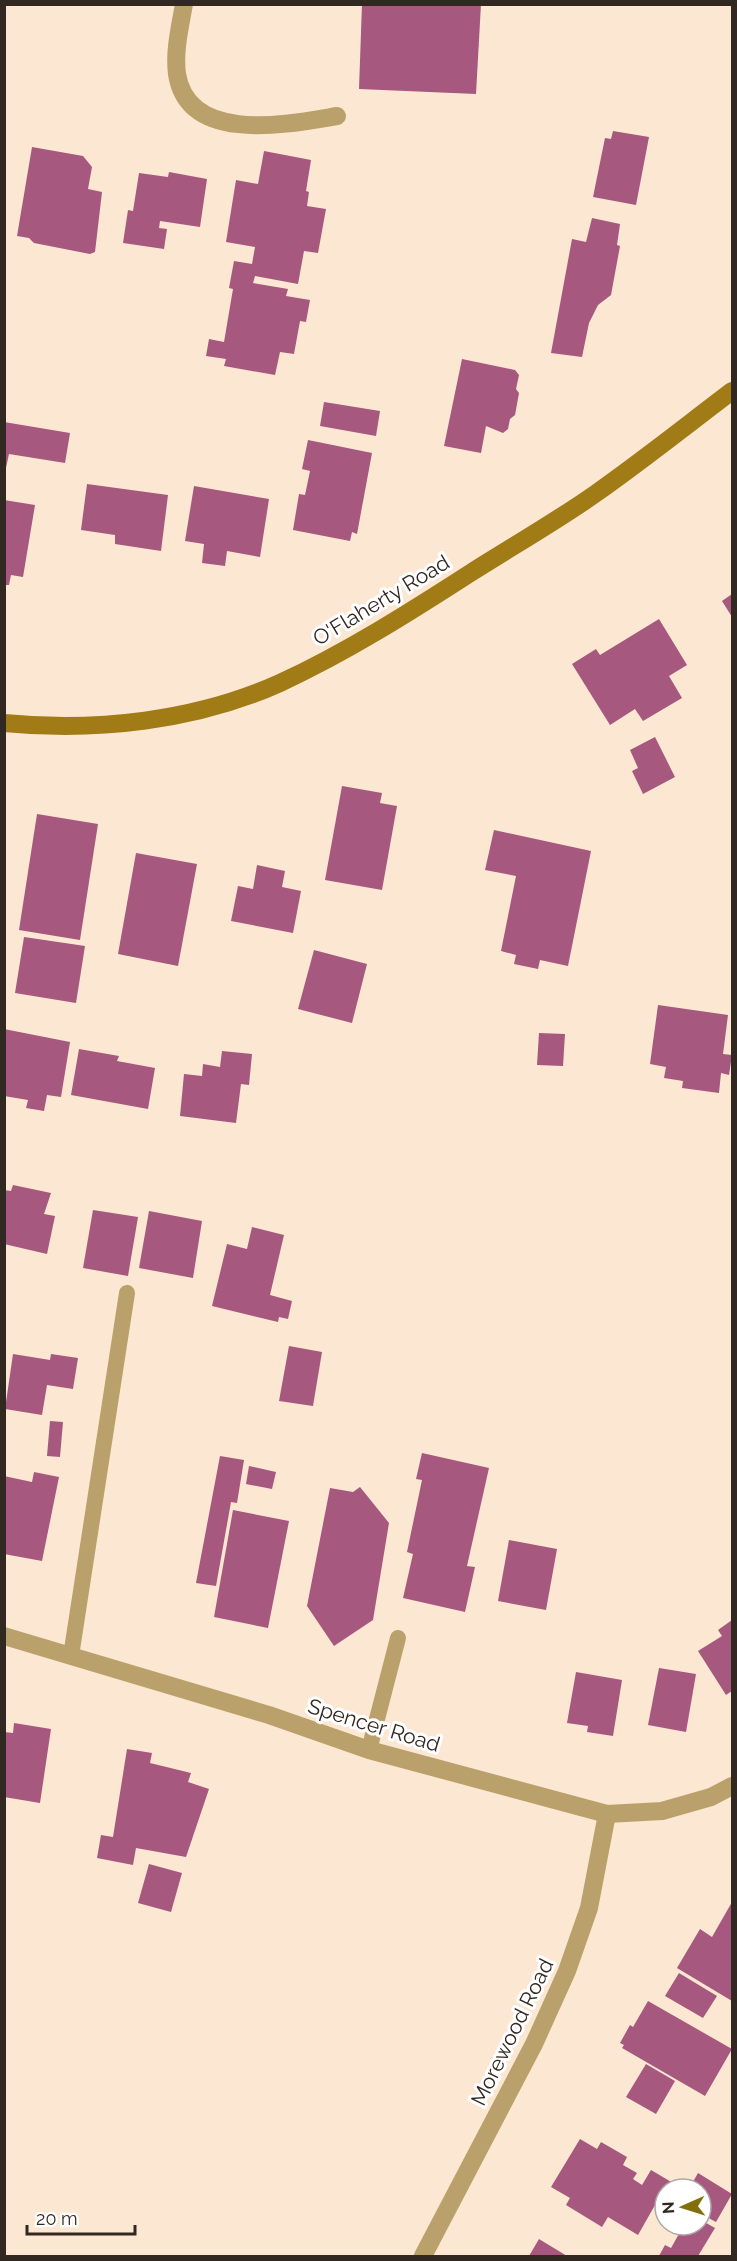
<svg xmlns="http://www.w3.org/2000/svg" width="737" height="2261" font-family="Raleway,sans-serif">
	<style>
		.building { fill: #a6587f }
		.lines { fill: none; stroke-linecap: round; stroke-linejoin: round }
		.lane { stroke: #baa16b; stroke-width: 16 }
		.street { stroke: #baa16b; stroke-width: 18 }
		.secondary { stroke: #a17b16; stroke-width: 18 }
		.labels { text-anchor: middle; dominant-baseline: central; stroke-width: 6; stroke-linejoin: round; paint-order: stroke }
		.street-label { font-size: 21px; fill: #302821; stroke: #fff }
	</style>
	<rect width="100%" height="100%" fill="#fce7d3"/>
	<g class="building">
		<polygon points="362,4 481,4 476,94 359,89"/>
		<polygon points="613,131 649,137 636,205 593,197 605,138 611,139"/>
		<polygon points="32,147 83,156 92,167 88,189 102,192 95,252 90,254 34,243 29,238 17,236"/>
		<polygon points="264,151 311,160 306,191 309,192 307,206 326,209 318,253 304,251 298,284 255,276 253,283 288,289 286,296 310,300 306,322 300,321 294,354 280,352 275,375 224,366 226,359 206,356 209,339 224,342 233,289 229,288 234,261 252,264 255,247 226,242 236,180 258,184"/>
		<polygon points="169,172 207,179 200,227 160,221 159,228 167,229 164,249 123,243 128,210 133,211 139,173 168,177"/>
		<polygon points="592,218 620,224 617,245 620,246 611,295 598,305 589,323 582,357 551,353 572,239 586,242"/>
		<polygon points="462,359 515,370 519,375 516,389 519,393 515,415 510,419 508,429 503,433 486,426 481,453 444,446"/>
		<polygon points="324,402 380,411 376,436 320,426"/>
		<polygon points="4,422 70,433 65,463 9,454 4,477"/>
		<polygon points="308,440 372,453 357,534 352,532 350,541 293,530 299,494 305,495 310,471 302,469"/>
		<polygon points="87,484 168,495 161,551 115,544 115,535 81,530"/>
		<polygon points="194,486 269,499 260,557 227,551 225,566 202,563 204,544 185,541"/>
		<polygon points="4,500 35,505 23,577 11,575 9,585 4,585"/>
		<polygon points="732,594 732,617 722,601"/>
		<polygon points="659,619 687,665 669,676 682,698 643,721 635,709 610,725 572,664 596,649 600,655"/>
		<polygon points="655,737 675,777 643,794 632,771 638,768 630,750"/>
		<polygon points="342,786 382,793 380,803 397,806 382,890 325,880"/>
		<polygon points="37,814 98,824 80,940 19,930"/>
		<polygon points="494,830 591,851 568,966 540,960 538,969 514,964 516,955 501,951 516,876 485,870"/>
		<polygon points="136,853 197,864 178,966 118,954"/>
		<polygon points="257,865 285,871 282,887 301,891 293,933 231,921 238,886 253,889"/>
		<polygon points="24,937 85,946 76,1003 15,993"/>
		<polygon points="314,950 367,964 352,1023 298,1009"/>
		<polygon points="658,1005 728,1015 723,1054 732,1055 729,1075 721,1073 719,1093 682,1088 683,1081 664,1078 666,1067 650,1064"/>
		<polygon points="4,1029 70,1042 61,1097 47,1095 44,1111 26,1108 28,1100 4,1096"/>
		<polygon points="539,1033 565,1034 563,1066 537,1065"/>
		<polygon points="79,1049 119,1056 117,1061 155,1068 148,1109 71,1095"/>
		<polygon points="222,1051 252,1054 249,1085 241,1084 236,1123 180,1116 184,1074 202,1076 203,1064 220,1067"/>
		<polygon points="13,1185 51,1193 44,1214 55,1216 47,1254 4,1244 4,1190 11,1191"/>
		<polygon points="93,1210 138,1217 128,1276 83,1268"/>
		<polygon points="149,1211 202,1221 193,1278 139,1268"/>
		<polygon points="252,1227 284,1235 270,1295 292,1301 288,1319 279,1317 278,1322 212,1306 227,1244 247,1249"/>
		<polygon points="289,1346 322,1352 313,1406 279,1401"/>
		<polygon points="13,1354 50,1360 51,1354 78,1358 73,1389 47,1385 42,1415 5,1409"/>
		<polygon points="50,1421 63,1422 60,1457 47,1456"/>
		<polygon points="422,1453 489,1468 467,1566 475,1567 465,1612 403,1598 413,1554 407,1552 422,1480 416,1479"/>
		<polygon points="220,1456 244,1460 237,1503 231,1502 216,1586 196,1583"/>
		<polygon points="249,1466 276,1472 272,1489 246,1484"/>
		<polygon points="34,1472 59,1477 42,1561 4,1554 4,1476 32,1482"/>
		<polygon points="360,1487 389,1523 373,1620 334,1646 307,1606 330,1488 353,1492"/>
		<polygon points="233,1510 289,1521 268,1628 214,1617"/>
		<polygon points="509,1540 557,1549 546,1610 498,1601"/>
		<polygon points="732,1620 732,1691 726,1695 698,1651 722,1636 718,1630"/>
		<polygon points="659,1668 696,1674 686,1732 648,1725"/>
		<polygon points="576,1672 622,1680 613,1736 587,1732 588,1726 567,1723"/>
		<polygon points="14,1723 51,1729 40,1803 4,1797 4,1732 13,1733"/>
		<polygon points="127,1749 152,1753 150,1763 191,1773 188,1782 209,1789 186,1857 136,1848 133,1865 97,1858 101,1835 113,1837"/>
		<polygon points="149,1864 182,1873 171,1912 138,1903"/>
		<polygon points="732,1902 732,2001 677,1968 700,1929 712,1937"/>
		<polygon points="679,1973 717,1996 703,2018 665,1996"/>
		<polygon points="648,2001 732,2049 705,2096 622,2048 624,2045 620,2043 630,2025 633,2027"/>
		<polygon points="646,2064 675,2081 656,2114 626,2097"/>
		<polygon points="580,2139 597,2149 601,2142 627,2157 623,2165 637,2173 633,2179 642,2185 651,2170 673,2183 670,2189 665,2189 663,2200 659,2198 638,2235 608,2217 602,2227 566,2205 570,2198 551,2187"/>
		<polygon points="698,2173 732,2194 716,2222 701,2214 701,2189 689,2189"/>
		<polygon points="701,2220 715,2228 698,2256 659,2256 665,2245 671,2248 684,2225 701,2225"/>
		<polygon points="539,2239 567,2256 529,2256"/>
	</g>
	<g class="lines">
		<g class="lane">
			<polyline points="71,1656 127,1293"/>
			<polyline points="369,1750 398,1638"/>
		</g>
		<g class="street">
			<path d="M 184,4 C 180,27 174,51 177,74 C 188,145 289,124 337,116"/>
			<polyline points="4,1636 269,1715 369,1750 607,1814 662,1811 711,1797 732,1786"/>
			<polyline points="423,2256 534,2044 567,1971 589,1908 607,1814"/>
		</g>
		<path class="secondary" d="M 4,723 C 96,732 196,721 280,683 C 347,652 410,612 472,572 C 513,546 555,522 595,494 C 642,461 687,425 732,391"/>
	</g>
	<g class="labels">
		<g class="street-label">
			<text transform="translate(381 600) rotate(-31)">O'Flaherty Road</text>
			<text transform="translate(374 1725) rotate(17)">Spencer Road</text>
			<text transform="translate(512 2032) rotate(-64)">Morewood Road</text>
		</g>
	</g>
	<rect width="737" height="2261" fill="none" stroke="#302821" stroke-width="12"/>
	<g transform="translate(683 2207) rotate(267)"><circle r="28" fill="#ffffff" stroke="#aca9a6" stroke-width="1.5"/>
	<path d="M0-4.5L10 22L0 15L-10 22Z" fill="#816f0d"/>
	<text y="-9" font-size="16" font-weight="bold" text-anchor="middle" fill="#302821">N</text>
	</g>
	<path d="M27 2225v9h108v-9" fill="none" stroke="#302821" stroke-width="3"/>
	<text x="36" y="2225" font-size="18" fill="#302821" stroke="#ffffff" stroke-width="4.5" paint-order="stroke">20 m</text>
</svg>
